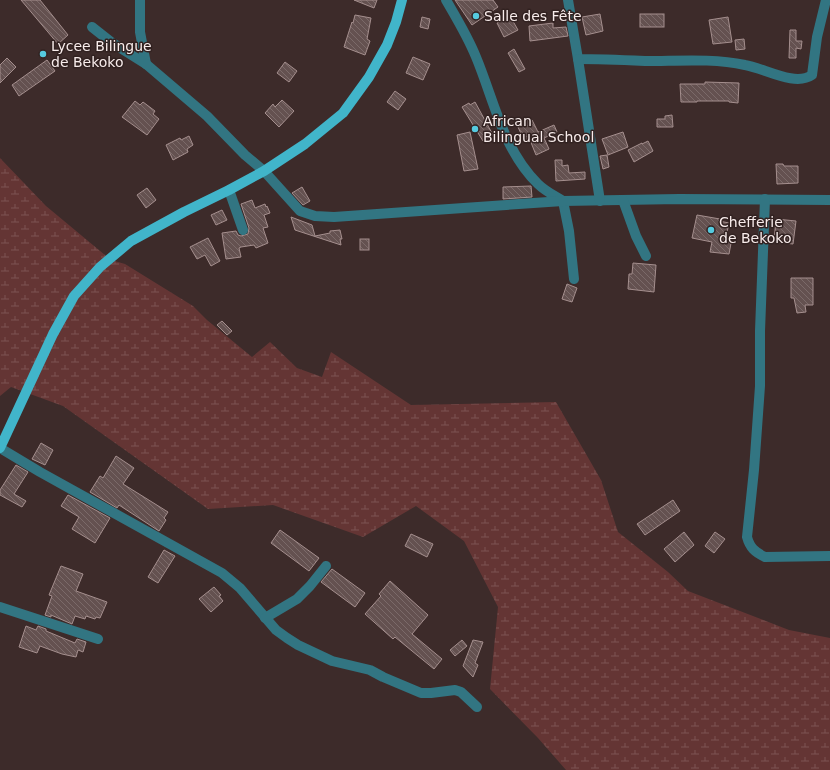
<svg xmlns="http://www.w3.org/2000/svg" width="830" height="770" font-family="'DejaVu Sans',sans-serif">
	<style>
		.wetland { fill: url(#wetland-marsh) }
		.building { fill: url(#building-back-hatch); stroke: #a58f8e }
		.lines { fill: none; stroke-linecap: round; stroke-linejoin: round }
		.minor { stroke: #327582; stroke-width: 10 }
		.major { stroke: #41b5ca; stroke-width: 10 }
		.poi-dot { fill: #55cadf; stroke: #322221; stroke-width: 1.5 }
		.labels { text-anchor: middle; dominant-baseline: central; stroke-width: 3; stroke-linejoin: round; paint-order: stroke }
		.poi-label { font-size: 14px; fill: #f8eceb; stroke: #322221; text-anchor: start }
	</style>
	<defs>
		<pattern id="wetland-marsh" width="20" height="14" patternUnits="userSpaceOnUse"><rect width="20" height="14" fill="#643534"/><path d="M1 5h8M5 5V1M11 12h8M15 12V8" fill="none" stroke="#7b5252"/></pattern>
		<pattern id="building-back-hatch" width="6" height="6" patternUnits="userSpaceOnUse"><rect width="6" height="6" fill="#645150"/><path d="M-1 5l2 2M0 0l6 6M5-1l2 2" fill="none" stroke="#7b6a69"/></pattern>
	</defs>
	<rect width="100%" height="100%" fill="#3d2b2a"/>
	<polygon class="wetland" points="0,158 46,206 111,260 125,264 193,306 207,320 252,357 270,342 297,368 322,377 331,352 411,405 556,402 601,480 618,532 668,572 688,591 789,630 830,638 830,770 566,770 538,738 490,689 498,607 464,541 416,506 363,537 273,505 208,509 63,406 11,387 0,396"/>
	<g class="building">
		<polygon points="21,0 40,0 68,35 58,44"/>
		<polygon points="354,0 377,0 374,8"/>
		<polygon points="455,0 493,0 498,7 472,25"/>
		<polygon points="600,14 603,31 586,35 582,17"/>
		<rect x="640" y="14" width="24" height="13"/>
		<polygon points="355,15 371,18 367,39 370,41 365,55 344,47 352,22 353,23"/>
		<polygon points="510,16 518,30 504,37 497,23"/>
		<polygon points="422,17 430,19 428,29 420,27"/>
		<polygon points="728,17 732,42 713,44 709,20"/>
		<polygon points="553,23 553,28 566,27 568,36 530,41 529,26"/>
		<polygon points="790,30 796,30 796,41 802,41 801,49 796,48 796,58 789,58"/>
		<polygon points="744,39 745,49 736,50 735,40"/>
		<polygon points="514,49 525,69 519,72 508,53"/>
		<polygon points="413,57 430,64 423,80 406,73"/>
		<polygon points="7,58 16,67 0,83 0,65"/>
		<polygon points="47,60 55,71 19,96 12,85"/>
		<polygon points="285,62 297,71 289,82 277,73"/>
		<polygon points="705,82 739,83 738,103 729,102 729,101 697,101 697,102 681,102 680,84 705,84"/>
		<polygon points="395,91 406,99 398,110 387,102"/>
		<polygon points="282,100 294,111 279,127 265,113 273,104 275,107"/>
		<polygon points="135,101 140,105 143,102 155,111 153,114 159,119 147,135 122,117"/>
		<polygon points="475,102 493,135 483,141 462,107 469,103 470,105"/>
		<polygon points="672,115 673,127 657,127 657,119 665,119 665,116"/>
		<polygon points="530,119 531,120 532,120 538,132 554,125 557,132 544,138 549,149 536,155 530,140 525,142 517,125"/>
		<polygon points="470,132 478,169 464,171 457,135"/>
		<polygon points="623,132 628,147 608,155 602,139"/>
		<polygon points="189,136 193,145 187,149 188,152 173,160 166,145 180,138 181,140"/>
		<polygon points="648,141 653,151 634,162 628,150 642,143 642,144"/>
		<polygon points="607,155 609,167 603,169 600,156"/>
		<polygon points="555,160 562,160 562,166 568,165 569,173 585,172 585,179 556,181"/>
		<polygon points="776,164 783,164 784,166 798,166 798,183 777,184"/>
		<polygon points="531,186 532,197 503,199 503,187"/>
		<polygon points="302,187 310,201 303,205 292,193"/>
		<polygon points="147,188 156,200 146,208 137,195"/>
		<polygon points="252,200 255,208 265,204 266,207 267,206 270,213 264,215 268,227 263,228 268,243 256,248 254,245 241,247 239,248 241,257 226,259 222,233 236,231 238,235 241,236 248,234 249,228 241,204"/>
		<polygon points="222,210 227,220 216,225 211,215"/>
		<polygon points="697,215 720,219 719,221 729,223 726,237 732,238 729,254 710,252 712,242 692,238"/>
		<polygon points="291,217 312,225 315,236 330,233 330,231 340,230 342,239 340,239 341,245 295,230"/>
		<polygon points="776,219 796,221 793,244 774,242"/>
		<polygon points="208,238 220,261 211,266 205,255 197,259 190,247"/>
		<rect x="360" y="239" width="9" height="11"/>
		<polygon points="633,263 656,265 654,292 628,289 629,274 632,274"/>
		<polygon points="791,278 813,278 813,305 805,305 806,312 797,313 794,298 791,298"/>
		<polygon points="567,284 577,288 572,302 562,299"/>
		<polygon points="222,321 232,331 227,335 217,325"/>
		<polygon points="41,443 53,450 45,465 32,459"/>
		<polygon points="116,456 134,468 123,484 168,512 164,518 166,520 159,531 119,505 117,508 90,492 100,476 103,478"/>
		<polygon points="16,465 28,472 14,494 26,501 22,507 0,495 0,490"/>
		<polygon points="68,495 110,518 95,543 72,529 79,517 61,506"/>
		<polygon points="673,500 680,511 645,535 637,524"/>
		<polygon points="280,530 319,558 309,571 271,543"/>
		<polygon points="684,532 694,545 675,562 664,549"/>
		<polygon points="715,532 725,539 714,553 705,546"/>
		<polygon points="411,534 433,544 427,557 405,546"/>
		<polygon points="164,550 175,556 158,583 148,577"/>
		<polygon points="61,566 83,574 76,591 107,602 100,618 96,617 95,619 86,616 85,619 75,616 72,624 51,615 51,617 45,615 52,596 49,595"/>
		<polygon points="332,569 365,593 355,607 321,582"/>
		<polygon points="390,581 428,615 412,634 442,659 434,669 395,637 393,639 365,614 381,596 379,594"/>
		<polygon points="214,587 221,595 219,596 223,601 211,612 199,599"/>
		<polygon points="26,626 36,630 38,626 46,629 46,631 75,643 77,639 86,642 83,652 78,650 76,657 62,654 40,646 37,653 19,647"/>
		<polygon points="462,640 467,646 455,656 450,650"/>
		<polygon points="473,640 483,642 475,663 478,665 473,677 463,666"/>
	</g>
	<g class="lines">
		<g class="minor">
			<polyline points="140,0 140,32 146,64"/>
			<path d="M 446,0 C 457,19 468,37 476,57 C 494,100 503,150 538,184 C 545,191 555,196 563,201 L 569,231 L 574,279"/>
			<path d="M 568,0 L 578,59 C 601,59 623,60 645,61 C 679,61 712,58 745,65 C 764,68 795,87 812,75 L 817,37 L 826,0"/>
			<polyline points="92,27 111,42 146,64 207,116 245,155 264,171 300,211 315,216 334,217 563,201 679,199 830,200"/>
			<polyline points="578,59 600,201"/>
			<polyline points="229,190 243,230"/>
			<path d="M 765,199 L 760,331 L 760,386 L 754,470 L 747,537 C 750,548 755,552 765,557 L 830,556"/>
			<polyline points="623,200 636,236 646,256"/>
			<polyline points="0,448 40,472 222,573 240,588 276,630 287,638 298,645 332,661 370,670 383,677 421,693 431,693 455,690 461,692 477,707"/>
			<polyline points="0,607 98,639"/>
			<polyline points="265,618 297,599 310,586 326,566"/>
		</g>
		<polyline class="major" points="0,448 53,334 74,296 100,267 131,241 184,212 229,190 264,171 305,144 343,113 369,77 387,45 396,22 402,0"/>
	</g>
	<g class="poi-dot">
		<circle cx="476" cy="16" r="4"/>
		<circle cx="43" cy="54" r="4"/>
		<circle cx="475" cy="129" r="4"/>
		<circle cx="711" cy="230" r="4"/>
	</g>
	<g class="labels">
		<g class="poi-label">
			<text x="484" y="16">Salle des Fête</text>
			<text x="51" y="46">Lycee Bilingue<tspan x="51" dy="16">de Bekoko</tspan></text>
			<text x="483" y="121">African<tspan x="483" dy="16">Bilingual School</tspan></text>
			<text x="719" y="222">Chefferie<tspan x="719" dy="16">de Bekoko</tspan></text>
		</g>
	</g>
</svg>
